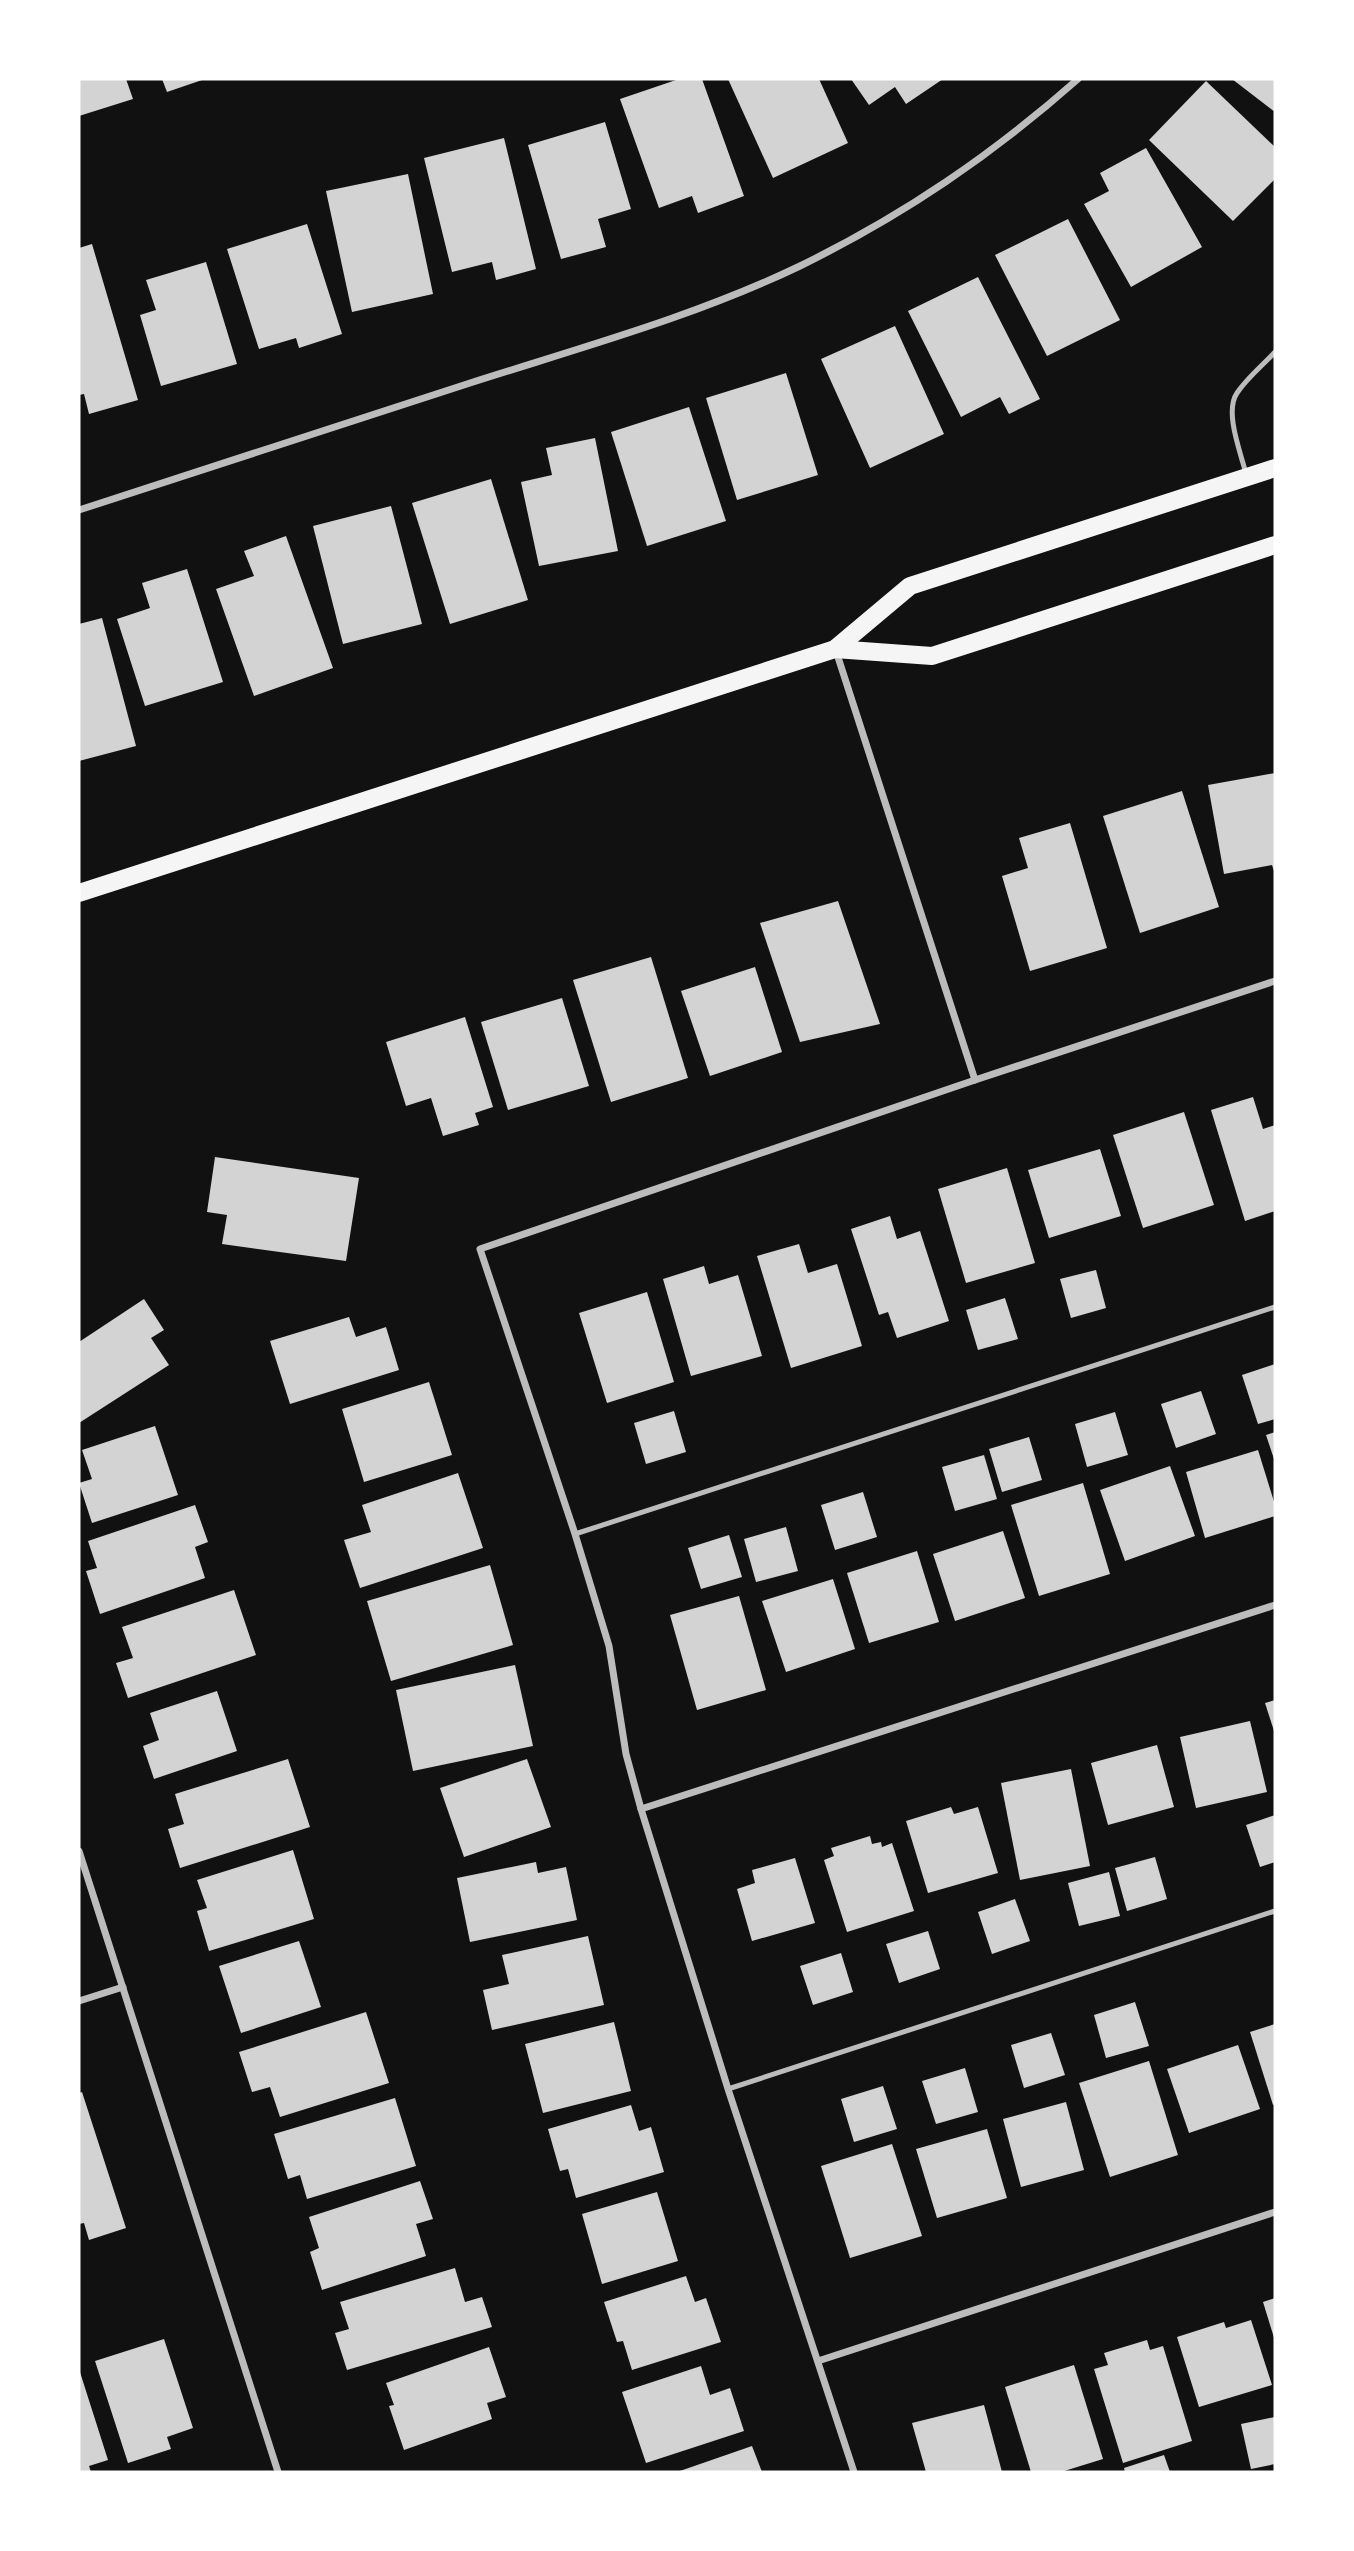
<svg xmlns="http://www.w3.org/2000/svg" width="1354" height="2551" font-family="'PT Sans',sans-serif">
	<style>
		.building { fill: #d3d3d3 }
		.lines { fill: none; stroke-linecap: round; stroke-linejoin: round }
		.service { stroke: #bcbcbc; stroke-width: 5 }
		.minor { stroke: #bcbcbc; stroke-width: 7 }
		.primary { stroke: #f5f5f5; stroke-width: 18 }
	</style>
	<rect width="100%" height="100%" fill="#111"/>
	<g class="building">
		<polygon points="79,79 126,79 133,99 79,116"/>
		<polygon points="162,79 205,79 167,92"/>
		<polygon points="679,79 702,79 744,196 698,213 692,196 659,208 620,99"/>
		<polygon points="728,79 819,79 848,143 773,178"/>
		<polygon points="851,79 943,79 906,104 895,87 869,105"/>
		<polygon points="1232,79 1275,79 1275,112"/>
		<polygon points="1206,81 1275,147 1275,179 1233,221 1149,140"/>
		<polygon points="605,122 631,209 598,219 606,247 561,259 528,145"/>
		<polygon points="504,138 536,269 496,280 492,262 452,272 424,158"/>
		<polygon points="1146,148 1202,247 1131,287 1084,204 1109,191 1100,173"/>
		<polygon points="408,174 433,294 352,312 326,191"/>
		<polygon points="1068,219 1120,320 1047,356 995,255"/>
		<polygon points="307,224 342,334 299,348 296,338 259,349 227,249"/>
		<polygon points="92,244 138,400 89,414 84,394 79,395 79,248"/>
		<polygon points="206,262 237,364 161,386 140,315 156,310 146,280"/>
		<polygon points="978,277 1040,399 1009,414 1000,397 961,417 908,311"/>
		<polygon points="895,326 944,434 870,468 821,359"/>
		<polygon points="786,373 818,475 737,500 706,398"/>
		<polygon points="689,407 726,521 647,546 611,432"/>
		<polygon points="595,438 618,551 539,566 521,482 552,475 546,448"/>
		<polygon points="491,479 528,600 450,624 412,503"/>
		<polygon points="391,506 422,624 343,644 313,526"/>
		<polygon points="286,536 333,668 254,696 216,589 254,576 244,551"/>
		<polygon points="187,569 223,682 145,706 117,619 150,608 142,583"/>
		<polygon points="102,618 136,746 79,761 79,624"/>
		<polygon points="1275,773 1275,874 1272,865 1224,874 1208,785"/>
		<polygon points="1182,791 1219,907 1140,933 1103,816"/>
		<polygon points="1070,823 1107,948 1030,971 1002,876 1028,868 1019,838"/>
		<polygon points="838,901 880,1024 800,1042 760,923"/>
		<polygon points="651,957 688,1078 611,1102 573,980"/>
		<polygon points="755,967 782,1052 710,1076 681,991"/>
		<polygon points="562,998 589,1086 508,1110 481,1022"/>
		<polygon points="465,1017 493,1107 475,1113 479,1125 443,1136 431,1098 406,1106 386,1042"/>
		<polygon points="1253,1097 1263,1129 1275,1125 1275,1211 1245,1221 1211,1110"/>
		<polygon points="1184,1112 1214,1205 1143,1228 1113,1135"/>
		<polygon points="1100,1149 1121,1216 1049,1238 1028,1170"/>
		<polygon points="215,1157 359,1178 346,1261 222,1244 227,1215 207,1212"/>
		<polygon points="1007,1168 1035,1263 966,1283 938,1189"/>
		<polygon points="890,1216 897,1239 920,1231 949,1321 897,1338 888,1312 879,1315 851,1229"/>
		<polygon points="799,1244 808,1273 837,1264 862,1346 791,1368 757,1256"/>
		<polygon points="704,1266 709,1284 738,1275 762,1356 691,1376 663,1279"/>
		<polygon points="1096,1270 1106,1308 1071,1318 1060,1279"/>
		<polygon points="647,1292 674,1382 607,1403 579,1313"/>
		<polygon points="1005,1298 1018,1339 978,1350 966,1310"/>
		<polygon points="144,1299 164,1330 151,1338 169,1365 79,1423 79,1342"/>
		<polygon points="349,1317 356,1337 386,1327 399,1370 290,1404 270,1341"/>
		<polygon points="1275,1364 1275,1419 1258,1424 1242,1375"/>
		<polygon points="429,1382 452,1455 364,1482 342,1409"/>
		<polygon points="1201,1391 1216,1434 1176,1448 1161,1404"/>
		<polygon points="674,1411 686,1452 646,1464 634,1423"/>
		<polygon points="1115,1412 1128,1455 1087,1467 1075,1424"/>
		<polygon points="155,1426 178,1495 92,1523 79,1483 92,1479 82,1450"/>
		<polygon points="1275,1432 1275,1462 1266,1435"/>
		<polygon points="1029,1437 1042,1480 1002,1492 989,1449"/>
		<polygon points="1258,1450 1275,1505 1275,1516 1205,1538 1186,1472"/>
		<polygon points="984,1455 997,1499 955,1511 942,1467"/>
		<polygon points="1170,1466 1195,1536 1125,1561 1100,1490"/>
		<polygon points="458,1473 483,1548 360,1588 344,1540 371,1532 362,1505"/>
		<polygon points="1083,1483 1110,1574 1039,1596 1011,1505"/>
		<polygon points="863,1492 877,1537 835,1550 821,1505"/>
		<polygon points="195,1505 208,1542 195,1547 205,1578 100,1614 86,1571 97,1568 88,1541"/>
		<polygon points="786,1527 798,1571 756,1582 744,1539"/>
		<polygon points="1003,1531 1025,1598 955,1621 933,1554"/>
		<polygon points="729,1535 742,1577 701,1589 688,1548"/>
		<polygon points="917,1551 939,1622 869,1643 847,1573"/>
		<polygon points="490,1565 513,1645 391,1681 367,1601"/>
		<polygon points="833,1579 855,1649 786,1672 762,1601"/>
		<polygon points="234,1590 256,1655 128,1698 116,1663 133,1658 122,1627"/>
		<polygon points="739,1596 766,1690 697,1710 670,1615"/>
		<polygon points="515,1665 533,1746 413,1771 396,1690"/>
		<polygon points="217,1691 237,1751 154,1779 143,1746 159,1740 150,1713"/>
		<polygon points="1275,1700 1275,1734 1265,1703"/>
		<polygon points="1250,1721 1267,1792 1196,1808 1180,1737"/>
		<polygon points="1157,1745 1174,1807 1108,1825 1091,1763"/>
		<polygon points="288,1759 310,1827 180,1868 168,1829 184,1824 175,1794"/>
		<polygon points="527,1759 551,1827 464,1857 440,1788"/>
		<polygon points="1071,1769 1090,1866 1020,1880 1001,1783"/>
		<polygon points="951,1807 954,1814 978,1807 998,1873 928,1893 906,1821"/>
		<polygon points="1275,1815 1275,1862 1260,1867 1246,1825"/>
		<polygon points="870,1836 872,1844 881,1842 882,1847 892,1843 914,1911 847,1932 824,1860 834,1856 831,1848"/>
		<polygon points="293,1850 314,1919 209,1951 197,1911 207,1908 197,1880"/>
		<polygon points="1155,1857 1167,1899 1127,1911 1115,1868"/>
		<polygon points="795,1858 815,1923 752,1941 737,1889 755,1883 752,1870"/>
		<polygon points="536,1862 538,1873 566,1867 577,1920 470,1942 457,1878"/>
		<polygon points="1109,1872 1120,1916 1079,1926 1068,1883"/>
		<polygon points="1015,1899 1030,1941 992,1954 978,1912"/>
		<polygon points="928,1931 940,1969 899,1983 886,1944"/>
		<polygon points="588,1936 604,2005 492,2030 483,1990 509,1984 502,1955"/>
		<polygon points="299,1941 321,2007 241,2033 219,1966"/>
		<polygon points="841,1953 853,1992 813,2005 800,1966"/>
		<polygon points="1135,2002 1149,2046 1106,2058 1094,2015"/>
		<polygon points="366,2012 389,2083 280,2117 270,2087 252,2092 239,2052"/>
		<polygon points="614,2022 631,2091 543,2113 525,2044"/>
		<polygon points="1275,2024 1275,2104 1273,2105 1250,2032"/>
		<polygon points="1051,2033 1065,2075 1024,2088 1011,2045"/>
		<polygon points="1238,2045 1260,2109 1189,2133 1167,2069"/>
		<polygon points="1149,2061 1178,2155 1110,2177 1079,2083"/>
		<polygon points="965,2068 978,2112 936,2124 922,2081"/>
		<polygon points="883,2086 897,2129 854,2142 841,2099"/>
		<polygon points="82,2092 126,2228 89,2240 84,2223 79,2224 79,2093"/>
		<polygon points="395,2098 416,2166 307,2199 300,2175 288,2179 274,2134"/>
		<polygon points="1066,2102 1084,2170 1021,2187 1003,2119"/>
		<polygon points="631,2105 639,2131 651,2127 664,2172 576,2198 568,2169 560,2171 548,2129"/>
		<polygon points="987,2129 1007,2198 937,2218 916,2149"/>
		<polygon points="892,2144 922,2236 850,2258 821,2166"/>
		<polygon points="420,2181 433,2219 416,2224 426,2256 322,2290 310,2252 319,2248 309,2217"/>
		<polygon points="657,2192 678,2261 602,2284 582,2214"/>
		<polygon points="455,2268 465,2302 482,2297 492,2327 347,2370 335,2333 349,2329 340,2302"/>
		<polygon points="686,2276 695,2302 706,2298 721,2342 632,2370 623,2341 617,2342 604,2302"/>
		<polygon points="1275,2298 1275,2341 1263,2302"/>
		<polygon points="1251,2320 1272,2385 1199,2407 1177,2337 1224,2322 1226,2328"/>
		<polygon points="164,2339 193,2428 167,2437 171,2449 128,2463 95,2361"/>
		<polygon points="1147,2340 1150,2350 1163,2346 1192,2441 1123,2463 1094,2369 1108,2365 1104,2353"/>
		<polygon points="489,2347 506,2397 487,2403 492,2419 404,2450 389,2406 394,2405 386,2383"/>
		<polygon points="1074,2365 1103,2459 1061,2472 1031,2472 1005,2387"/>
		<polygon points="701,2366 710,2395 730,2388 744,2431 646,2463 622,2392"/>
		<polygon points="79,2369 108,2460 89,2466 91,2472 79,2472"/>
		<polygon points="984,2405 1002,2472 926,2472 912,2423"/>
		<polygon points="1275,2417 1275,2464 1251,2469 1241,2424"/>
		<polygon points="752,2446 762,2472 677,2472"/>
		<polygon points="1164,2455 1170,2472 1125,2472 1124,2468"/>
	</g>
	<g class="lines">
		<g class="service">
			<path d="M 1246,474 C 1241,453 1224,412 1237,393 C 1247,378 1263,365 1275,352"/>
			<polyline points="575,1534 1275,1307"/>
			<polyline points="728,2089 1275,1911"/>
		</g>
		<g class="minor">
			<path d="M 79,510 C 208,468 338,426 467,384 C 579,348 694,317 800,266 C 904,215 992,155 1078,79"/>
			<polyline points="836,651 975,1080"/>
			<polyline points="641,1809 1275,1605"/>
			<polyline points="79,1851 278,2472"/>
			<polyline points="79,2001 123,1987"/>
			<polyline points="818,2361 1275,2212"/>
			<polyline points="854,2472 728,2089 641,1809 626,1754 609,1646 575,1534 480,1249 975,1080 1275,981"/>
		</g>
		<g class="primary">
			<polyline points="835,649 910,586 1275,468"/>
			<polyline points="79,893 835,649 932,656 1275,545"/>
		</g>
	</g>
	<rect width="1354" height="2551" fill="none" stroke="#ffffff" stroke-width="161"/>
</svg>
